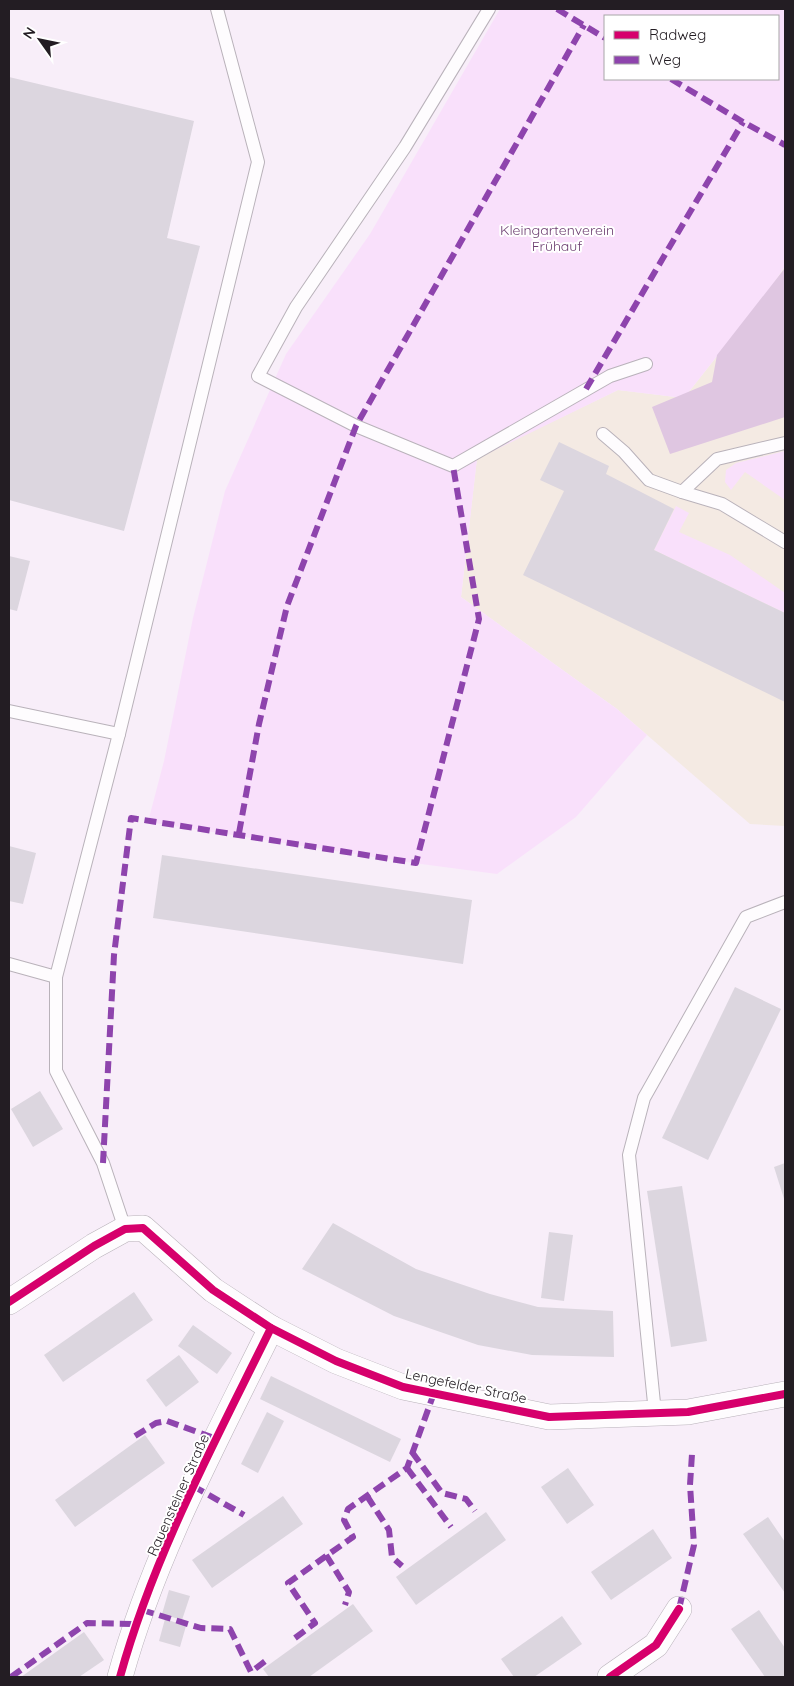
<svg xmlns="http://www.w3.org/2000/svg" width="794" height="1686" font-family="Quicksand,sans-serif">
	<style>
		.education { fill: #f4eae3 }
		.green { fill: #f9e0fb; fill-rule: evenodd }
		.forest { fill: #dfc6e1 }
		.building { fill: #dcd6df }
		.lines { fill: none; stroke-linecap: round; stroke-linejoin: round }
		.service-casing { stroke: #b9b2ba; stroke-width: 14 }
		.minor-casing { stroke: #b9b2ba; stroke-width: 26 }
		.service { stroke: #fefcfe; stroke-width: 12 }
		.minor { stroke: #fefcfe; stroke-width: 25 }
		.quiet { stroke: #8e44ad; stroke-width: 6; stroke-dasharray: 12 6; stroke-linecap: butt }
		.cycleway-casing { stroke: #fff; stroke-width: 11 }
		.cycleway { stroke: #d6006c; stroke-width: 8 }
		.labels { text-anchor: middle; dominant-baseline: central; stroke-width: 4; stroke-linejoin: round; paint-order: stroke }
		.park-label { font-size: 14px; fill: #6d3e71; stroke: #fff }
		.street-label { font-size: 14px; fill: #231d23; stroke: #fff }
	</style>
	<rect width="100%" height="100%" fill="#f8eef9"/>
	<polygon class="education" points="785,266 785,826 750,824 617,709 461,597 477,458 618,390 684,398 770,289"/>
	<g class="green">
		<path d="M 500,9 L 785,9 L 785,266 L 770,289 L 684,398 L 618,390 L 477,459 L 461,597 L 617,709 L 647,735 L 576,817 L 497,874 L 406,862 L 148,822 L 164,761 L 193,618 L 225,491 L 286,354 L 370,234 ZM 605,16 L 778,16 L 778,79 L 605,79 Z"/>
		<polygon points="785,451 785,500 745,472 731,490 725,482 726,470 736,463"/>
		<polygon points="676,506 689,513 679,532 730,555 785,593 785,613 654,550"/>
	</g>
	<polygon class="forest" points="785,268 785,417 670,454 652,407 712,382 717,355"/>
	<g class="building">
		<polygon points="9,77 194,121 167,238 200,246 124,531 9,500"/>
		<polygon points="559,442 609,466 606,474 674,509 654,550 785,613 785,702 523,575 564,491 540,480"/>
		<polygon points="9,556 30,561 17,611 9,609"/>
		<polygon points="9,846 36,853 23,904 9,901"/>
		<polygon points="162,855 472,900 463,964 153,918"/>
		<polygon points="735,987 781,1009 708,1160 662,1138"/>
		<polygon points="40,1091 63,1129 33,1147 11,1109"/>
		<polygon points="785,1163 785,1202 774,1167"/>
		<polygon points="682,1186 707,1341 671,1347 647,1191"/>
		<polygon points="333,1223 416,1269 490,1294 538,1307 613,1311 614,1357 532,1355 478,1345 394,1316 302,1269"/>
		<polygon points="549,1232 573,1235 564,1301 541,1298"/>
		<polygon points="134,1292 153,1320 63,1382 44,1355"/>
		<polygon points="193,1325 232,1353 217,1374 178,1346"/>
		<polygon points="179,1355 199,1382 166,1407 146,1380"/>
		<polygon points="271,1376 401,1439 390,1462 260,1399"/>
		<polygon points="267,1412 284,1421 258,1473 241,1464"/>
		<polygon points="145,1435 165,1463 75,1527 55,1500"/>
		<polygon points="568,1468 594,1505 567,1524 541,1487"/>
		<polygon points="283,1496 303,1524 212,1588 192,1560"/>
		<polygon points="486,1512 506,1540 416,1605 396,1577"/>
		<polygon points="768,1517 785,1542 785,1593 743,1534"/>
		<polygon points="653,1529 672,1558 611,1600 591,1572"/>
		<polygon points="169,1590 190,1596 182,1620 162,1614"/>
		<polygon points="353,1604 373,1631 309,1677 269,1677 263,1669"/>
		<polygon points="759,1610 785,1648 785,1677 765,1677 731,1629"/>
		<polygon points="562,1616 582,1644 534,1677 514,1677 501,1659"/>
		<polygon points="165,1619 186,1626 180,1647 159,1641"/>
		<polygon points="84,1632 104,1660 79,1677 21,1677"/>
	</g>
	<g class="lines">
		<g class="service-casing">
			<g id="service">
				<polyline points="489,9 405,147 296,307 258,376 356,426 453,466 610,376 646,364"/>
				<polyline points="603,434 624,452 649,480 682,492 717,459 785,443"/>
				<polyline points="682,492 722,504 785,542"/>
				<polyline points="9,711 119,734"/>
				<polyline points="9,964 56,977"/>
				<polyline points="125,1229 103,1163 56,1071 56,977 119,734 258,162 217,9"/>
				<polyline points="655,1413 629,1155 644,1098 746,917 785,902"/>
			</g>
		</g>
		<g class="minor-casing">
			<g id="minor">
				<polyline points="9,1302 94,1246 125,1229 143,1228 213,1290 271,1328 336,1361 403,1387 549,1417 688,1412 785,1394"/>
				<path d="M 120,1677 C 154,1554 215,1442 271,1328"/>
				<polyline points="610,1677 656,1645 679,1609"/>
			</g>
		</g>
		<use href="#service" class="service"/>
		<use href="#minor" class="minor"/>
		<g class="quiet">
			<polyline points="557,9 605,38"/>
			<polyline points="671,79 743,122 785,145"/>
			<polyline points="586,389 743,122"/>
			<polyline points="239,833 259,724 287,606 356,426 584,25"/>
			<polyline points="103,1163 114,955 131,818 416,863 479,619 453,466"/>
			<polyline points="135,1436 156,1423 167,1421 217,1439"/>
			<polyline points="412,1452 442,1493 466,1499 475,1511"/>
			<polyline points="407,1468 451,1527"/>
			<polyline points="193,1486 244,1515"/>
			<polyline points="367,1496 389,1530 392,1557 402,1566"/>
			<polyline points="326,1555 349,1592 345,1605"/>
			<polyline points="679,1609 694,1545 690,1485 692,1454"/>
			<polyline points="142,1610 201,1628 230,1629 251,1672 268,1659"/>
			<polyline points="295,1638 315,1623 288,1583 353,1537 344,1520 348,1509 407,1468 434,1393"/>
			<polyline points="11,1677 87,1623 136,1624"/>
		</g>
		<g class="cycleway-casing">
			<g id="cycleway">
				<polyline points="9,1302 94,1246 125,1229 143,1228 213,1290 271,1328 336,1361 403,1387 549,1417 688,1412 785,1394"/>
				<path d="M 120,1677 C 154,1554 215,1442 271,1328"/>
				<polyline points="610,1677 656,1645 679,1609"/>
			</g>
		</g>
		<use href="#cycleway" class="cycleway"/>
	</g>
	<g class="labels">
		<g class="park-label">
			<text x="557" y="230">Kleingartenverein<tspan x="557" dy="16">Frühauf</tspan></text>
		</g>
		<g class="street-label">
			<text transform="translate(466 1386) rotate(12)">Lengefelder Straße</text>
			<text transform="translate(178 1495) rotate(-66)">Rauensteiner Straße</text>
		</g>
	</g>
	<rect width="794" height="1686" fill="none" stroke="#231d23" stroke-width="20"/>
	<rect x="604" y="15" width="175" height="65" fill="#ffffff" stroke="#a7a5a7"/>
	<rect x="614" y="31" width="25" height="8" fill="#d6006c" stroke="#a7a5a7"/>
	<text x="649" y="40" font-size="15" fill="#231d23">Radweg</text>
	<rect x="614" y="56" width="25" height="8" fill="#8e44ad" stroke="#a7a5a7"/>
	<text x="649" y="65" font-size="15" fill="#231d23">Weg</text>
	<g transform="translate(40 40) rotate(303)" stroke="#ffffff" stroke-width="4" paint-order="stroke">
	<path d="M0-4L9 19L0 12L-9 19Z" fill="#231d23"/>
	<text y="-8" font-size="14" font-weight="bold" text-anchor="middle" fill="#231d23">N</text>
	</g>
</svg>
